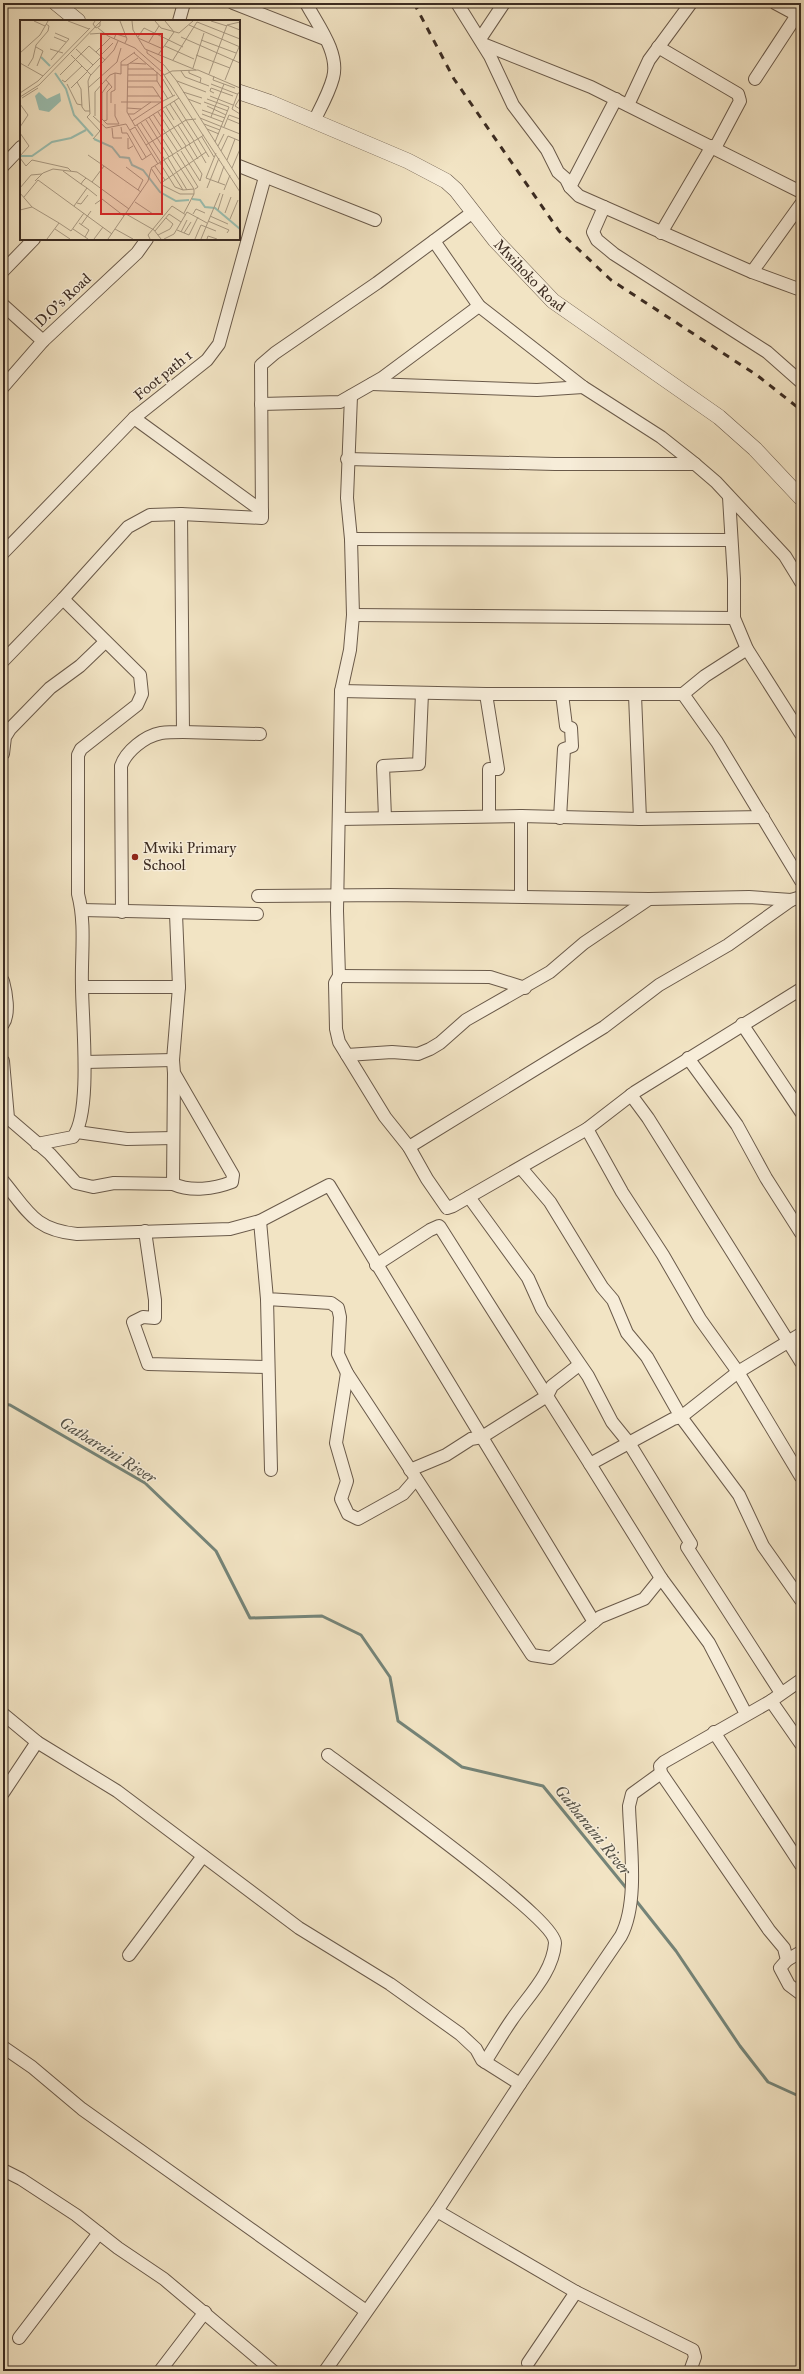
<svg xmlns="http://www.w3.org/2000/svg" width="804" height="2374" font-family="'IM FELL Great Primer',serif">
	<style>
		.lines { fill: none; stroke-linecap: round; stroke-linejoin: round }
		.stream { stroke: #758478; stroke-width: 3 }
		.minor-casing { stroke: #6a5a4a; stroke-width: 14 }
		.tertiary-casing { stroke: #6a5a4a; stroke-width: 16 }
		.minor { stroke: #f7edd9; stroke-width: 12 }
		.tertiary { stroke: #f7edd9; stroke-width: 15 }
		.rail { stroke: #3c2c22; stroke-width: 3; stroke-dasharray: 7 7; stroke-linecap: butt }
		.poi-dot { fill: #8f2418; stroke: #f7edd9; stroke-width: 1.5 }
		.labels { text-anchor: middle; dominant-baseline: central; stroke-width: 3; stroke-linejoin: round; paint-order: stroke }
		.street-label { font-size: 15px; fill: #3c2c22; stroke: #f7edd9 }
		.poi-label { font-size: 15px; fill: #3c2c22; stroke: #f7edd9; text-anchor: start }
		.water-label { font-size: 16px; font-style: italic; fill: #545146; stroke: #f7edd9 }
		.inset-river { fill: none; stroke: #9bbfb1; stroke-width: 2 }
		.inset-road { fill: none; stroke: #a99a83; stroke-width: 1 }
		.view { fill: #d62828; fill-opacity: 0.15; stroke: #d62828; stroke-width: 2 }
		.inset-edge { fill: none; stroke: #3c2c22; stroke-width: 2 }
	</style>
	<rect width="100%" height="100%" fill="#f2e4c4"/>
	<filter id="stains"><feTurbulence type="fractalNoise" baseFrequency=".005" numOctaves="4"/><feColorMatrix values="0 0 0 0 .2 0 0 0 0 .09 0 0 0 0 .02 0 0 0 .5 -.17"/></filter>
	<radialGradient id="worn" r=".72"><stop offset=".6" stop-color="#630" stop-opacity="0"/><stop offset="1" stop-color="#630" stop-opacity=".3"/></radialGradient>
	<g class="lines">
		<g class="stream">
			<polyline points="3,1404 10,1405 145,1483 216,1551 250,1618 322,1616 361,1635 390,1677 398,1721 462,1767 543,1786 627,1889"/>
			<polyline points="634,1898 676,1951 740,2046 768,2082 801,2097"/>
		</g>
		<g class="minor-casing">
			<g id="minor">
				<polyline points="233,3 325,39"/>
				<path d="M 306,3 C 317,24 340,53 333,78 C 329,93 321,107 314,121"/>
				<polyline points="457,3 490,56 513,105 547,150 558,172 566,179 570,187 579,196 752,272 801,290"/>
				<polyline points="775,3 801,17"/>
				<polyline points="179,21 184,3"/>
				<polyline points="480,39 504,3"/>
				<polyline points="483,44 591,87 801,192"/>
				<polyline points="658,47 738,94 740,101 715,148"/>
				<polyline points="755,79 797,15"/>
				<polyline points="628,105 649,60 691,3"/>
				<polyline points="3,166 21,147"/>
				<polyline points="239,166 375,220"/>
				<polyline points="570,187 616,99"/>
				<polyline points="604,207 593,232 597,240 614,254 767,352 801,382"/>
				<polyline points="661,233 712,146"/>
				<polyline points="434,241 479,306 583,387 661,437 695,464 716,482 785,556 801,582"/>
				<polyline points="3,271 34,239"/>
				<polyline points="752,272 801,204"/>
				<polyline points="3,305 43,341"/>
				<polyline points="372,384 537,390 583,387"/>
				<polyline points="3,387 43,341 137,253 147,239"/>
				<polyline points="351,396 347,498 351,539 353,615 350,650 341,691 337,911 339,976 335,983 336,1029 339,1042 385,1117 409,1147 427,1179 447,1208 453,1206 587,1129 635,1092 801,989"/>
				<polyline points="261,404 340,402 382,378 479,306"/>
				<polyline points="134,418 262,511"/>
				<polyline points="347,459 555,464 695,464"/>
				<polyline points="729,497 734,579 734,618 747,649 801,734"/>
				<polyline points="181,514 262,518 261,365 275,353 377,283 473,212"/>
				<polyline points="351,539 731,540"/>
				<polyline points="3,553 134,418 207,360 219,344 265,177"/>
				<polyline points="353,615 734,618"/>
				<path d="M 3,661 L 63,599 L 128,527 L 150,515 L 181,514 L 183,732 C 176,732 168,732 161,733 C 145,736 126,751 121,766 L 122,912"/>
				<polyline points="341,691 486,694 683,694 717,742 801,881"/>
				<polyline points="486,694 498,769 489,769 489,816"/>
				<polyline points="683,694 705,676 747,649"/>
				<polyline points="635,695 640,819"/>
				<polyline points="183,732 260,734"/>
				<polyline points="3,754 5,737 10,729 50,688 80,666 105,642"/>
				<polyline points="385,818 383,766 419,764 422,693"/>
				<polyline points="560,818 564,749 572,746 571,728 566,726 562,694"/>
				<polyline points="339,819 521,816 640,819 763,817"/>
				<polyline points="258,896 390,895 649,899 749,897 791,900 801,897"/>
				<polyline points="521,896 521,816"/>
				<polyline points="82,910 257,914"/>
				<polyline points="339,976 490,977 525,988"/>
				<path d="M 3,981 C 6,992 10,1014 3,1024"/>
				<polyline points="82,987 179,987"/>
				<polyline points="742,1024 801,1112"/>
				<polyline points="347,1055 392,1052 418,1054 430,1049 440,1043 466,1020 550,972 584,943 649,899"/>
				<polyline points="688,1058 737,1125 766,1178 801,1233"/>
				<path d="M 3,1061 L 8,1118 L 50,1154 L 76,1183 L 93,1187 L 114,1183 L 173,1184 C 191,1192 214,1189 232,1182 L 233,1175 L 174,1073 L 173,1060 L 179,987 L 176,914"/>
				<polyline points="85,1062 173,1060"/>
				<polyline points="631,1095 648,1118 801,1362"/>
				<polyline points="587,1129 622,1192 663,1255 700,1319 738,1372 801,1477"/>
				<polyline points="77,1132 127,1139 173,1138"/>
				<path d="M 37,1144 L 73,1137 C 92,1113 82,1019 82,986 C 81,956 86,924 78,894 L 78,755 L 81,749 L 137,705 L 142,694 L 140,675 L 63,599"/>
				<polyline points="409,1147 604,1027 659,985 728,945 791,900"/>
				<polyline points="521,1168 550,1202 602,1287 613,1300 627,1333 647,1357 681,1417 739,1495 763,1546 801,1600"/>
				<path d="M 3,1181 C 28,1211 34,1230 77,1234 L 230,1229 L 260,1221 L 329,1185 L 594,1622"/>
				<polyline points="173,1184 174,1074"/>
				<polyline points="469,1197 528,1278 542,1309 588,1376 612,1422 629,1443 691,1544 687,1547 781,1693"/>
				<polyline points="260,1221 267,1299 331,1303 338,1308 340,1317 338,1354 347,1373 532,1655 551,1658 600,1617 644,1599 661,1578"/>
				<polyline points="145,1231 155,1300 155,1318 143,1317 133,1322 148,1364 268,1367"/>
				<polyline points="376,1265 430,1230 439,1226 440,1227 590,1464 673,1419 681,1417 738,1372 801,1334"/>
				<polyline points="267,1299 271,1470"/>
				<polyline points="347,1373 336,1443 347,1481 341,1499 348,1514 358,1519 403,1494 416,1479"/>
				<polyline points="590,1464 661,1578 709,1643 746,1714"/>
				<polyline points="410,1470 446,1455 471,1439 482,1437 547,1396 552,1386 579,1365"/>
				<polyline points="801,1680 771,1701 664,1762 660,1766 661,1773 769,1930 784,1948 787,1960 780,1968 789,1985 801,1994"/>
				<polyline points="771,1701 801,1744"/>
				<polyline points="3,1714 37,1742 3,1793"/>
				<polyline points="714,1732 801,1865"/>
				<polyline points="37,1742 117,1791 299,1928 390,1984 460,2034 476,2049 482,2060 520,2084"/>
				<path d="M 328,1755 C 358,1778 556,1918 555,1943 C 553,1973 527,1997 511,2021 C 502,2034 494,2048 485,2062"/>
				<polyline points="129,1955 203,1856"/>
				<polyline points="787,1960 801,1952"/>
				<polyline points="3,2047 32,2067 82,2109 366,2311"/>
				<polyline points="3,2170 21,2179 76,2215 118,2248 164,2279 273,2371"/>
				<polyline points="437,2211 576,2292 693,2350 695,2357 690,2371"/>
				<polyline points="19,2338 99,2233"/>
				<polyline points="528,2363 576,2292"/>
				<polyline points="160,2371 205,2312"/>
				<path d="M 325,2371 L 437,2211 L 520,2084 L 621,1936 C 639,1902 630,1843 629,1806 L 632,1794 L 661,1773"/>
			</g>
		</g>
		<g class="tertiary-casing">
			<g id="tertiary">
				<polyline points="56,3 78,21"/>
				<path id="s1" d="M 239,92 L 269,102 L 408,161 L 446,181 L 456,190 L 495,240 L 553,301 L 719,417 L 755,449 L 801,498"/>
			</g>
		</g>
		<use href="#minor" class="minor"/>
		<use href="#tertiary" class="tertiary"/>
		<polyline class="rail" points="414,3 454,79 559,231 611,280 758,376 801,410"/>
	</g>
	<circle class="poi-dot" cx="135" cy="857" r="4"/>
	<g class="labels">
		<g class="street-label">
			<text stroke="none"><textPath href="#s1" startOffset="352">Mwihoko Road</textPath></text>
			<text transform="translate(63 300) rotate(-43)">D.O's Road</text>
			<text transform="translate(163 375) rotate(-39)">Foot path 1</text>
		</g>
		<g class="poi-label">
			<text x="143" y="848">Mwiki Primary<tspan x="143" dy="17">School</tspan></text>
		</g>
		<g class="water-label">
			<text transform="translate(108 1450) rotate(32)">Gatharaini River</text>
			<text transform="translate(593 1830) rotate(51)">Gatharaini River</text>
		</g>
	</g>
	<g transform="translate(20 20)">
		<rect width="220" height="220" fill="#f2e4c4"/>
		<path d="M 19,72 L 27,79 L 40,73 L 41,81 L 29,92 L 19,90 L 15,76 Z" fill="#9bbfb1"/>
		<path class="inset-river" d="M 21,37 L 30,46M 35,53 L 46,69 L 54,95 L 73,116M 74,119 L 92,127 L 100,137 L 109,138 L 112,145 L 123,150 L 140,172 L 156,181 L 169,180M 1,136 L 12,136 L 32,122 L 51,118 L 66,110M 172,179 L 180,180 L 185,187 L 195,188 L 220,209"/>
		<path class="inset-road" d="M 14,1 L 25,6M 48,1 L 69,9M 75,1 L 73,4 L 76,8 L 80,6 L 80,2M 100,1 L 107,19 L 105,23M 112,1 L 113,10 L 125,29 L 176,50M 135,1 L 141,8 L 159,13 L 173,1M 191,1 L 207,6M 169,5 L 220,27M 207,5 L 220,10M 78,8 L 88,16 L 115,28 L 142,52 L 220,172M 70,14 L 84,13M 34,17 L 46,22M 118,17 L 124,8 L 163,27M 161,17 L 220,43M 118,18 L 143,29M 94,19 L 96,14 L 106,17M 181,20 L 216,33M 129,22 L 139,6M 145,26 L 174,39M 16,27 L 23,31 L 17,46M 30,29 L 43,33M 56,29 L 73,45M 127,30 L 127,33 L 144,45 L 156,60 L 220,161M 76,32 L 90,18M 0,33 L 20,15 L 28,1M 114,33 L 141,56 L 153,76M 51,35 L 71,55M 138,35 L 154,12 L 145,1M 176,35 L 210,48M 80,36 L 93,23M 31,40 L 49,19 L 35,13M 153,40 L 177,2 L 220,19M 213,41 L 219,27M 0,43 L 23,56M 110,43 L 126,44M 108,44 L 107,92 L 115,106 L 159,78M 101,45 L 107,45 L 118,38M 8,46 L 13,38 L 16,25 L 28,11 L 29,6 L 26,4M 173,48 L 184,13M 108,49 L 134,49M 169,50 L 169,53 L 181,58 L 180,63M 67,51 L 81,37M 161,51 L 165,57 L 189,66M 137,52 L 137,61 L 148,79M 95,53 L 101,54 L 101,42 L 115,32M 189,54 L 207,5 L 220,2M 40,55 L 69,26 L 85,40M 108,55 L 137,55M 144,55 L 152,51 L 178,50 L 220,68M 194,56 L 193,60 L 215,68M 42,60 L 45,62 L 62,46M 205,60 L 213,40M 108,61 L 137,61M 157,61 L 186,72M 57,62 L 61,69 L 62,87 L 65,91 L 70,91M 89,63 L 82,73 L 82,99 L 87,104 L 99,104 L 95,96 L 95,84M 47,64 L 57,84 L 62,85M 191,64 L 217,74M 107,67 L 133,67 L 143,82M 51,68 L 68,51M 68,68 L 97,42 L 101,28M 163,72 L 182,78M 0,73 L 18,61 L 70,8M 194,73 L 190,71 L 191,68 L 213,76M 220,73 L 218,73 L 212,89 L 220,94M 107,76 L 139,76M 190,76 L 213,85M 0,77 L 19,65 L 81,1M 2,78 L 18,68M 220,78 L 215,86 L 220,89M 168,79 L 181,84M 187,79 L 209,87 L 195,122M 154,81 L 178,119M 101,82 L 141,82 L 155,75M 184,82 L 208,91M 0,84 L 8,95 L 0,107M 150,84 L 174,121M 187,86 L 206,95M 146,87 L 154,100M 107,88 L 121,89M 142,89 L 166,126M 182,90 L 205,98M 138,92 L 162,129M 108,94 L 114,94 L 131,82M 133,94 L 158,132M 182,94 L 203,102M 73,96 L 86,108 L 106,104 L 126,137M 75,96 L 75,72 L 90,55 L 95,53 L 95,70 L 91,72 L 91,83M 129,97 L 153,135M 191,97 L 204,64M 180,98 L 220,114M 208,99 L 220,104M 126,100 L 149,137M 84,101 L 87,100 L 87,72 L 92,67 L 86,60M 112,101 L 141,82M 121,103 L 145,140M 184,104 L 200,110M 117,105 L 141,143M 158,105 L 170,124M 101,107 L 102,113 L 107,113 L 122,140 L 131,134M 204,107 L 209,95 L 220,99M 92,108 L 93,118 L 102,118M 187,109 L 199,114M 110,110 L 115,107 L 126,125 L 166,100 L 176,99M 0,113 L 9,126 L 0,136M 182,117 L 194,137M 108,118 L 108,129 L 113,126M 73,119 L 80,111 L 67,97 L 70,94 L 68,61 L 70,56 L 94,30 L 98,21M 178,119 L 189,137M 174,122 L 186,143M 169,124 L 178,139M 126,125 L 138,144M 198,126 L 204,114M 165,127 L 182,154 L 180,161M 161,131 L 180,161M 201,131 L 208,116 L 220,121M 157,133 L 178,167 L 175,169M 196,133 L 186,158 L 205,165M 152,135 L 174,169M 0,138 L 6,146 L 12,140 L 48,148 L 51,151M 148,138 L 167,170M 144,140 L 163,170 L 174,169 L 174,174 L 160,174 L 142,165 L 131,148 L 184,115M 207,140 L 215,119M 140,143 L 155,167 L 163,170M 84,146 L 121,172M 135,146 L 145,160M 106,147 L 123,160 L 118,170M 212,148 L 220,129M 43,151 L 61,164M 15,161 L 23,153 L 33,149 L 57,152 L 66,158M 72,162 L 109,189M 141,163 L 186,132M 198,163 L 204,146M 0,168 L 11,155 L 22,154M 67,168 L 61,164 L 63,161 L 66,158 L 72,162 L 84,146 L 68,135M 187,168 L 199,138M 204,170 L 210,155M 0,173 L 12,187M 4,177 L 18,160 L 92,214M 115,182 L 133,194M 57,183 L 61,184 L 68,175M 75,184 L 82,179 L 104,196M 54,186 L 67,168 L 77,176M 0,190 L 12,187 L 39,203 L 27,219M 198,190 L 203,174M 164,193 L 174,174M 205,193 L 211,177M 106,194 L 134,210 L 141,219M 173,194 L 176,189 L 185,193M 190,196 L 208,204M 210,199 L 218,180M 188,201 L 209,210 L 207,213M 39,203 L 51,211 L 64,193M 59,203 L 69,210 L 65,217 L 68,219M 61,205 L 71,191M 35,209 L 50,219M 53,209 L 65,217M 95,209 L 113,219M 157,210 L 169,215 L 178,197M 135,211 L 149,194 L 161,202M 161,212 L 167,200M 164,213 L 171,202M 138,215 L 150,209 L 153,204 L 146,198M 74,219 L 83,207M 88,219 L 128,161 L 131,149M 130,219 L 128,215 L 152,186 L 166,195M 144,219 L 154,214 L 167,192 L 187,203M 175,219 L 181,205 L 196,211M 181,219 L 200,173M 187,219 L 188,216 L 197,219"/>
		<path class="view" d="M 81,14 L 142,14 L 142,194 L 81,194 Z"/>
		<rect width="220" height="220" class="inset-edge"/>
	</g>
	<rect width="804" height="2374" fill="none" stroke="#f2e4c4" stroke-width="16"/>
	<rect x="4" y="4" width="796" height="2366" fill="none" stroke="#3c2c22" stroke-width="2"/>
	<rect x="8" y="8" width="788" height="2358" fill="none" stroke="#3c2c22"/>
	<rect width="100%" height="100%" filter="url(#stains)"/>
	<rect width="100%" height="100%" fill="url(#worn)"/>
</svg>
